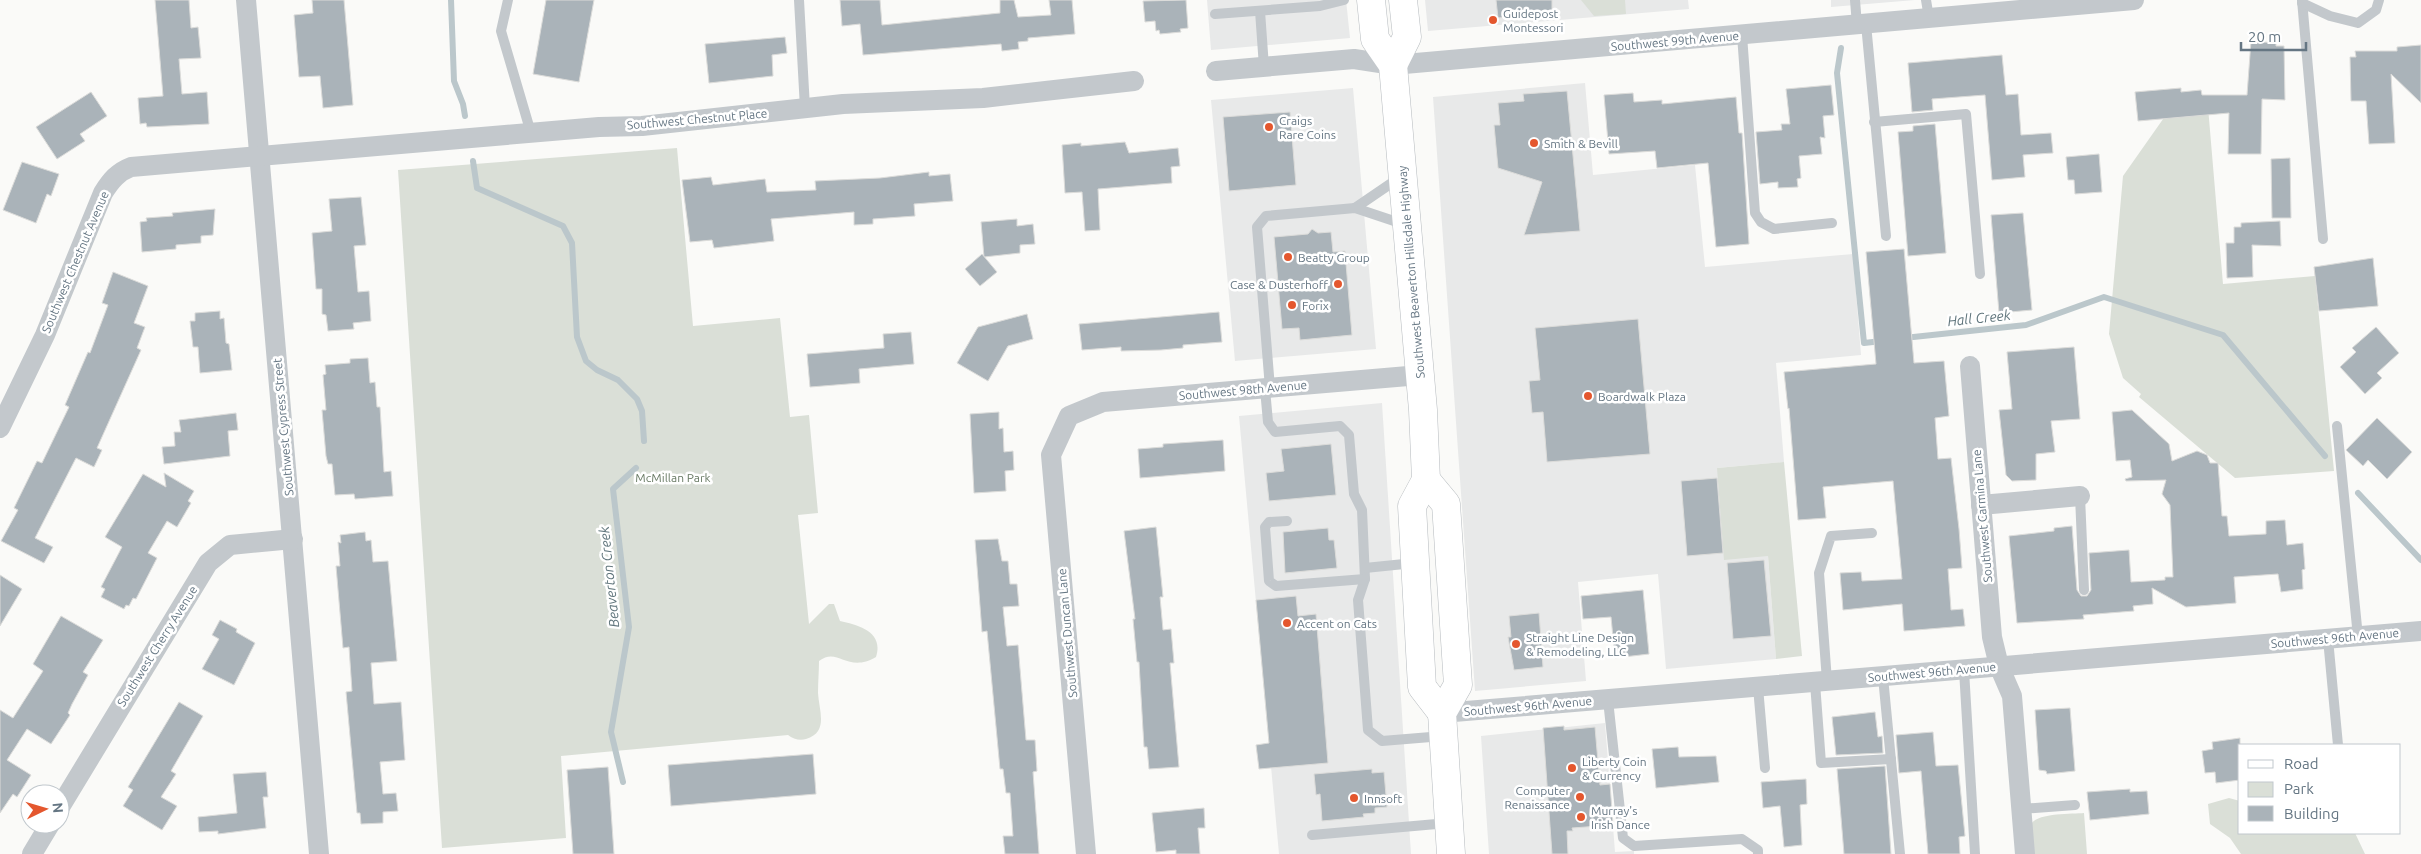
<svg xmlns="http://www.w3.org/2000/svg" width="2421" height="854" font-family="Ubuntu,sans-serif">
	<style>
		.built { fill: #e8e9e9 }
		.green { fill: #dadfd7 }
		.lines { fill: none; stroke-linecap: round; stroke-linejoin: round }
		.stream { stroke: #bbc7cb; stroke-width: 6 }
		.building { fill: #aab3b9; stroke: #dcdcda }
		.primary-casing { stroke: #b5babe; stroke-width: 29 }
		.lane { stroke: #c3c8cc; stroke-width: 10 }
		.street { stroke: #c3c8cc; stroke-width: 20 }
		.primary { stroke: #fff; stroke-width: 28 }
		.poi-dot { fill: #e4572e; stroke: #fff; stroke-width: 2 }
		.labels { text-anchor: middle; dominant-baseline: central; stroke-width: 5; stroke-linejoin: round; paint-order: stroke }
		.poi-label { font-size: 12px; fill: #657683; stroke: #fff; text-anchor: start }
		.street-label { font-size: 12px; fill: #657683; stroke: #fff }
		.park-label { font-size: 12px; fill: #687a64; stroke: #fff }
		.water-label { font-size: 14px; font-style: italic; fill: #60757c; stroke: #fff }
	</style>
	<rect width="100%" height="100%" fill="#fafaf8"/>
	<g class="built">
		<polygon points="1207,0 1346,0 1350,38 1211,50"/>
		<polygon points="1425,0 1688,0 1689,9 1428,31"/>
		<polygon points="1831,0 1915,0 1831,7"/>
		<polygon points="1585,83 1593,175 1695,165 1705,267 1853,254 1861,355 1776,363 1784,462 1717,468 1768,556 1776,659 1666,669 1658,574 1578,582 1586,681 1475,691 1433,97"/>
		<polygon points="1353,88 1376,349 1235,361 1211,100"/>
		<polygon points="1382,403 1411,854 1279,854 1239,416"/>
		<polygon points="1605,723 1615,852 1634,851 1634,854 1489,854 1481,736"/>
	</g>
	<g class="green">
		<polygon points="1581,0 1625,0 1626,14 1594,16"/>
		<polygon points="2208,107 2223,284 2315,276 2334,471 2235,478 2139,397 2141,394 2123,378 2109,334 2123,176 2168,112"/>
		<path d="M 677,148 L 693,326 L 780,318 L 790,417 L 809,415 L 818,513 L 798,515 L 809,624 L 829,604 L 834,604 L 840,621 C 859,625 884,632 876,657 C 847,674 838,646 819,661 C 819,671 818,682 818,693 C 819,711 829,732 806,739 C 800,741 793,739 788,735 L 561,756 L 566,838 L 442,848 L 398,170 Z"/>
		<polygon points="1784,462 1802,656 1776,659 1768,556 1724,560 1717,468"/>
		<polygon points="2229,798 2240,801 2240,833 2355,833 2365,854 2241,854 2230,838 2210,824 2208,804"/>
		<path d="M 2084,813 L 2087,854 L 2030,854 C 2030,846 2028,834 2031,825 C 2034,813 2072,814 2084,813 Z"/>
	</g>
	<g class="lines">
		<g class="stream">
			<polyline points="451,0 454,81 463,104 465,116"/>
			<polyline points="1841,48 1837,73 1864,343 1882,341"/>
			<polyline points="473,161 477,188 563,226 572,243 577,337 586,361 597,370 618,380 637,399 642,411 644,441"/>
			<polyline points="1904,338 2026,325 2104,297 2223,335 2325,456"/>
			<polyline points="2358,493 2421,560"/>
			<polyline points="623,782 611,732 629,627 613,489 636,468"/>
		</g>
	</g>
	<g class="building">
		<polygon points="155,0 189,0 191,28 198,27 201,58 179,59 182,94 207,92 209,124 147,127 146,123 140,124 138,98 163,96"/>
		<polygon points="312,0 344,0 353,105 323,108 320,76 299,77 294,15 313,13"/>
		<polygon points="546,0 594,0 579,82 533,74"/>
		<polygon points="840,0 880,0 882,25 1000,13 1000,0 1014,0 1018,17 1051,15 1049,0 1072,0 1075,34 1028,38 1028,41 1018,42 1019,49 1002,51 1001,44 863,55 860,24 842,26"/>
		<polygon points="1186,0 1188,28 1180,29 1181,32 1160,34 1159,30 1156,31 1155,21 1145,22 1143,1"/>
		<polygon points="1496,0 1552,0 1552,12 1498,18"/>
		<polygon points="785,37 787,53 772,55 773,76 709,83 705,44"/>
		<polygon points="2251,41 2276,43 2276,46 2284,46 2285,100 2262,99 2261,154 2228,154 2229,113 2138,121 2135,92 2181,88 2181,92 2201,90 2202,95 2247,95"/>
		<polygon points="2421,45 2421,103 2391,74 2395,143 2369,144 2366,101 2351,101 2350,57 2356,57 2355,51 2397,51 2397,47"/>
		<polygon points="2002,55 2006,95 2018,94 2021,135 2051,133 2053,153 2023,155 2025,177 1992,180 1985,95 1932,99 1933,110 1912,112 1908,63"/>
		<polygon points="1831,85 1834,115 1823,116 1825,138 1820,137 1822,154 1799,156 1801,178 1797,179 1798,187 1778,188 1778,182 1760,184 1756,132 1782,130 1781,124 1790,124 1786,89"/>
		<polygon points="1567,91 1580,231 1524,235 1542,182 1498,168 1494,125 1500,125 1498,103 1524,101 1523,94"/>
		<polygon points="91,92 107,116 80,134 85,141 57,159 36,127"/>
		<polygon points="1633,93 1634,102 1662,100 1662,104 1736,97 1739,133 1742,133 1749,244 1716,247 1708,163 1657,168 1655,151 1609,154 1604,95"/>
		<polygon points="1290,112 1296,185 1229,191 1223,117"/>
		<polygon points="1935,124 1946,253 1908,256 1898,132 1913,131 1913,126"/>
		<polygon points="1125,142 1129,153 1178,148 1180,166 1171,167 1172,183 1098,189 1100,230 1085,231 1082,192 1065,193 1062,145 1081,143 1081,146"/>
		<polygon points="2099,154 2102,192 2075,194 2074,180 2068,180 2066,157"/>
		<polygon points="2290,158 2291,218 2272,218 2271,159"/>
		<polygon points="22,162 59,174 51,196 47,194 36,223 3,210"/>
		<polygon points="929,172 929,176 950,174 953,201 914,204 915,216 873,219 873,224 854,225 854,212 771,219 774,241 714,248 712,240 690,242 682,180 711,177 713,185 765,179 767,192 816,190 815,181 880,178"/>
		<polygon points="361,197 366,245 354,246 358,292 369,291 371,321 353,323 354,329 328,331 326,315 322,314 322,289 316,289 312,233 332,231 329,199"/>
		<polygon points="215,209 213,235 201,236 201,243 176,245 176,249 142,252 140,222 147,221 146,218 173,216 172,213"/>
		<polygon points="2023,213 2032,310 1999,313 1991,215"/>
		<polygon points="1017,219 1017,226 1033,224 1035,244 1020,245 1020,253 984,257 981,222"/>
		<polygon points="2280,221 2281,246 2252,245 2253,277 2227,278 2226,243 2234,243 2234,227 2241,227 2241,223"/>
		<polygon points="1312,229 1318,233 1331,232 1333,252 1345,251 1352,335 1300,340 1299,328 1282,329 1274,237 1308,234"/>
		<polygon points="1904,249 1914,363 1944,361 1949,416 1935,418 1938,459 1951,458 1959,529 1962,568 1948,569 1951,610 1963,609 1965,626 1904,631 1902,604 1843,610 1840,573 1861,572 1862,581 1902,579 1893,481 1823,487 1826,518 1798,520 1789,408 1788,409 1784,372 1876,364 1866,252"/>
		<polygon points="982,254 997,272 980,286 965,269"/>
		<polygon points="2373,258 2378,306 2319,311 2314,267"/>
		<polygon points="113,272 148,286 134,323 145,327 137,348 141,350 97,448 102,450 94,467 76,458 35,538 53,547 44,563 1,541 18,510 14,508 37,461 42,463 69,407 65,405 88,352 90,353 108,305 102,303"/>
		<polygon points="220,311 220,319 224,318 226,343 229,344 232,370 200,373 198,347 193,347 190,321 195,321 195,313"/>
		<polygon points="1219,312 1222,342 1183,345 1183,348 1161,350 1121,351 1121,347 1082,350 1079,324"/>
		<polygon points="1027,314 1033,339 1008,346 988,381 957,363 978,327"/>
		<polygon points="1638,319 1650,454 1547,462 1543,412 1532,413 1529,381 1540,380 1535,328"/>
		<polygon points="2376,327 2399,353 2377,373 2382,378 2365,394 2340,367 2356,352 2352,348"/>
		<polygon points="911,332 914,364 859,369 860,383 810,387 807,354 884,348 883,334"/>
		<polygon points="2074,347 2080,419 2051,421 2055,452 2036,454 2036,480 2012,481 2006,475 1999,410 2012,409 2007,352"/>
		<polygon points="368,358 370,383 375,382 377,407 380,407 384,472 391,471 393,496 355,499 354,494 335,495 332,464 328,464 326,456 322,410 326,410 323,375 326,374 325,365 350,363 350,359"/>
		<polygon points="2132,410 2169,444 2172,461 2197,451 2207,455 2210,463 2218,463 2222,516 2227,516 2229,536 2266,534 2266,521 2285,520 2287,545 2303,543 2305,569 2302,570 2303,589 2281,592 2278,574 2234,577 2236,603 2186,607 2152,588 2153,604 2133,606 2134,611 2083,615 2084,619 2017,623 2009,536 2054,531 2054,528 2072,526 2077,590 2081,596 2087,596 2091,590 2089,553 2129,550 2131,582 2165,580 2165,577 2173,577 2170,505 2162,494 2166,480 2126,481 2125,479 2132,477 2130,460 2116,461 2112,412"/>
		<polygon points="999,412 999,429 1003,428 1004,452 1013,451 1014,470 1005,471 1006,491 974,493 970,414"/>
		<polygon points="236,413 238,430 228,431 230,456 164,464 162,447 175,446 174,432 181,432 179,420"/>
		<polygon points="2377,418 2412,452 2387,479 2368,460 2363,466 2346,450"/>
		<polygon points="1223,440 1225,471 1140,478 1138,449 1163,447 1163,444"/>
		<polygon points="1331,444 1336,495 1269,501 1266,473 1284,471 1281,449"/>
		<polygon points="164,473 194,491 188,501 191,503 177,527 167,521 148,553 157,558 136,599 133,598 129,606 126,605 124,609 101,597 105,589 101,587 122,547 105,537 143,474 166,487"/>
		<polygon points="1717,478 1723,553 1687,556 1681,481"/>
		<polygon points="1156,527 1163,597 1160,597 1163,630 1171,629 1174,663 1170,663 1179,767 1149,769 1147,747 1144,747 1139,662 1137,662 1133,619 1135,619 1124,531"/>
		<polygon points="1328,528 1329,540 1334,540 1337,568 1285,573 1283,532"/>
		<polygon points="365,532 366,541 371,540 373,562 388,561 397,661 371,663 374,704 401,702 405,760 380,762 383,794 396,793 398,811 383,812 383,823 361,824 360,813 357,813 346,692 352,691 349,647 343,648 336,566 340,566 338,542 341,543 340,535"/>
		<polygon points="998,539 1002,561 1008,561 1010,584 1017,584 1019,606 1003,607 1007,646 1018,645 1026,740 1035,740 1037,771 1033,772 1039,854 1005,854 1003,836 1013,836 1010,793 1006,793 1003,769 1000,769 987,631 982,632 975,540"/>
		<polygon points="1764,560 1771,636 1733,639 1727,563"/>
		<polygon points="0,575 22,589 0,626"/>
		<polygon points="1643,590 1649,654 1615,658 1611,617 1583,619 1581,596"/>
		<polygon points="1296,596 1298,616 1316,614 1328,763 1259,769 1256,745 1269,743 1256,600"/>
		<polygon points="1539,613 1543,667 1514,670 1508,637 1511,637 1509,616"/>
		<polygon points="61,616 103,640 83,672 88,675 72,704 68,713 70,715 51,744 27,729 7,760 31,775 17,797 13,794 0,813 0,710 13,718 43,671 33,664"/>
		<polygon points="220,620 237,629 236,632 255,643 234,685 202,669 219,639 212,635"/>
		<polygon points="179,702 203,716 171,771 176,774 161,797 177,806 162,830 123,806 133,790 128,787"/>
		<polygon points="2070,708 2075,771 2047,774 2046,771 2039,770 2035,710"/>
		<polygon points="1875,712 1878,737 1882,736 1883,753 1836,755 1832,717"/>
		<polygon points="1564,726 1564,730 1595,727 1600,785 1610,784 1613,825 1572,828 1573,831 1567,831 1568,854 1552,854 1543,728"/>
		<polygon points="1933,732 1936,766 1958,765 1965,836 1959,837 1960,854 1928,854 1921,771 1899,773 1896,735"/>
		<polygon points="2240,738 2240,780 2216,783 2215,772 2205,773 2202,751 2213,749 2212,742"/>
		<polygon points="1678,747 1679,757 1716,756 1719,782 1656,788 1652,749"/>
		<polygon points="813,754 816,794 671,806 668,765"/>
		<polygon points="1885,766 1891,854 1844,854 1837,769"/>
		<polygon points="608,767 614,854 573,854 567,770"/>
		<polygon points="1372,769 1372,773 1384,772 1387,807 1375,808 1375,813 1363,814 1364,817 1322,821 1320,794 1316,795 1314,774"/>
		<polygon points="266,772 268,797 263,797 266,828 218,834 218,831 199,832 198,817 237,813 233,774"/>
		<polygon points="1806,779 1807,804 1800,805 1802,845 1784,847 1780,806 1763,808 1761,782"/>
		<polygon points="2130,789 2130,792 2147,791 2149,814 2090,820 2087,792"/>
		<polygon points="1204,808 1205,828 1198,828 1200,854 1176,854 1176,850 1156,852 1152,813"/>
	</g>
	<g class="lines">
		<g class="primary-casing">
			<g id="primary">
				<polyline points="1371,0 1375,39 1393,65 1423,410 1426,480 1412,506 1422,687 1442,713"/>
				<polyline points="1393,65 1407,37 1403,0"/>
				<polyline points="1426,480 1446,504 1458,685 1442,713 1451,854"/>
			</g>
		</g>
		<g class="lane">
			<polyline points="508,0 501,31 531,133"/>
			<polyline points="799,0 805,108"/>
			<polyline points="1855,0 1857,25"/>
			<polyline points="1926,0 1929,18"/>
			<polyline points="2302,0 2323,239"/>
			<polyline points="2302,3 2330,16 2358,23 2376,10 2379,0"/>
			<polyline points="1260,11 1264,67"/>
			<polyline points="1215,14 1320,6 1344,0"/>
			<polyline points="1866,24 1886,236"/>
			<polyline points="1742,35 1755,213 1761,222 1774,229 1832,223"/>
			<polyline points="1874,122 1966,114 1980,274"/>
			<polyline points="1355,208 1399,178"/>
			<polyline points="1270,388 1257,227 1266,216 1355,208 1406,225"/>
			<polyline points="1265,389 1268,422 1275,432 1340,426 1349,435 1354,494 1362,510 1365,579 1358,600 1368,730 1382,741 1443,736"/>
			<polyline points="2337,426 2358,637"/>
			<polyline points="2080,496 2084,590"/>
			<polyline points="1287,521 1269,522 1265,527 1269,581 1276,586 1365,579"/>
			<polyline points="1365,568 1414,563"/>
			<polyline points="2328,639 2338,745"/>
			<polyline points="1964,670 1975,854"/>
			<polyline points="1883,677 1900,854"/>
			<polyline points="1827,681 1819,573 1831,536 1872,533"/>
			<polyline points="1815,683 1821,763 1891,759"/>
			<polyline points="1758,687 1765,768"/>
			<polyline points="1608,700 1623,838 1634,846 1742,839 1758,850 1758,854"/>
			<polyline points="2021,809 2075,805"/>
			<polyline points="1312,835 1448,823"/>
		</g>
		<g class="street">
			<polyline points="246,0 319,854"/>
			<polyline points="1216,71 1354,59 1393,65 2134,0"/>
			<polyline points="1970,366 1992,637 1999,666 2012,696 2025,854"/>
			<path d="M 0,428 L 45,335 L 103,193 C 111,180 118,172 131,167 L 599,127 L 642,126 L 843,104 L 983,98 L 1134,81"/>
			<polyline points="1981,505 2080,496"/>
			<polyline points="1442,713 2421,631"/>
			<polyline points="60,807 208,563 230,545 293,539"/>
			<polyline points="32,854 50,824"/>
			<polyline points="1086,854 1051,455 1069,416 1103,402 1420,375"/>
		</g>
		<use href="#primary" class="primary"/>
	</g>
	<g class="poi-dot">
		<circle cx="1493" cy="20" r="5"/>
		<circle cx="1269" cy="127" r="5"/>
		<circle cx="1534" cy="143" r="5"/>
		<circle cx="1288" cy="257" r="5"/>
		<circle cx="1338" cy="284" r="5"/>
		<circle cx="1292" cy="305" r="5"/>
		<circle cx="1588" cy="396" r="5"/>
		<circle cx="1287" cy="623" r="5"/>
		<circle cx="1516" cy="644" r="5"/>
		<circle cx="1572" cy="768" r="5"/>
		<circle cx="1580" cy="797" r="5"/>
		<circle cx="1354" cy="798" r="5"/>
		<circle cx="1581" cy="817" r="5"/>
	</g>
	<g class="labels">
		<g class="poi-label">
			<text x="1503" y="13">Guidepost<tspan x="1503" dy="14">Montessori</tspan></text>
			<text x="1279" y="120">Craigs<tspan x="1279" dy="14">Rare Coins</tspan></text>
			<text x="1544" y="143">Smith &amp; Bevill</text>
			<text x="1298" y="257">Beatty Group</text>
			<text x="1328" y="284" text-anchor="end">Case &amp; Dusterhoff</text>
			<text x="1302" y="305">Forix</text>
			<text x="1598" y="396">Boardwalk Plaza</text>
			<text x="1297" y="623">Accent on Cats</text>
			<text x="1526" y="637">Straight Line Design<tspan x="1526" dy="14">&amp; Remodeling, LLC</tspan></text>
			<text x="1582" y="761">Liberty Coin<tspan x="1582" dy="14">&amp; Currency</tspan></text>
			<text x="1570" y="790" text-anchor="end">Computer<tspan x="1570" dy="14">Renaissance</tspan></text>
			<text x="1364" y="798">Innsoft</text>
			<text x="1591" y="810">Murray's<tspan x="1591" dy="14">Irish Dance</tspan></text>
		</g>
		<g class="street-label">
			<text transform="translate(1675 41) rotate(-5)">Southwest 99th Avenue</text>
			<text transform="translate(697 119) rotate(-5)">Southwest Chestnut Place</text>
			<text transform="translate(75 262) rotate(-67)">Southwest Chestnut Avenue</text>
			<text transform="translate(1411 272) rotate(-95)">Southwest Beaverton Hillsdale Highway</text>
			<text transform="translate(1243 390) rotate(-5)">Southwest 98th Avenue</text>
			<text transform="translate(283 427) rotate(-95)">Southwest Cypress Street</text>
			<text transform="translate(1982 516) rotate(-95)">Southwest Carmina Lane</text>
			<text transform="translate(1067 633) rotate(-95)">Southwest Duncan Lane</text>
			<text transform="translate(2335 638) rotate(-5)">Southwest 96th Avenue</text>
			<text transform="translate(157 646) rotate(-58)">Southwest Cherry Avenue</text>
			<text transform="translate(1932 672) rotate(-5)">Southwest 96th Avenue</text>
			<text transform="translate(1528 706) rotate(-5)">Southwest 96th Avenue</text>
		</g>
		<g class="park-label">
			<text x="673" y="477">McMillan Park</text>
		</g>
		<g class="water-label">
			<text transform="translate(1979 318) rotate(-6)">Hall Creek</text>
			<text transform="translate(609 577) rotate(-96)">Beaverton Creek</text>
		</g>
	</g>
	<rect x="2238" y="744" width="162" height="90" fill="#ffffff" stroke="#c1c8cd"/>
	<rect x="2248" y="760" width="25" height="8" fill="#ffffff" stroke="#c1c8cd"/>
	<text x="2284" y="769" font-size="15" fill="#657683">Road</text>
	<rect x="2248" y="782" width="25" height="15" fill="#dadfd7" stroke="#c1c8cd"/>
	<text x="2284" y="794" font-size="15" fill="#657683">Park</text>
	<rect x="2248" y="806" width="25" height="15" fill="#aab3b9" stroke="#c1c8cd"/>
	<text x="2284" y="819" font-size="15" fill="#657683">Building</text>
	<g transform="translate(45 809) rotate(85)"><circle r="24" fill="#ffffff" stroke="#c1c8cd"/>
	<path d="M0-4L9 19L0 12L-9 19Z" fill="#e4572e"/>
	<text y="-8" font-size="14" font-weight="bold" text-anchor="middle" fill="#657683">N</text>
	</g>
	<path d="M2241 42v8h65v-8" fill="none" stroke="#657683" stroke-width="2.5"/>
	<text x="2248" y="42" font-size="15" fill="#657683" stroke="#ffffff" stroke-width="4" paint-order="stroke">20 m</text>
</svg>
